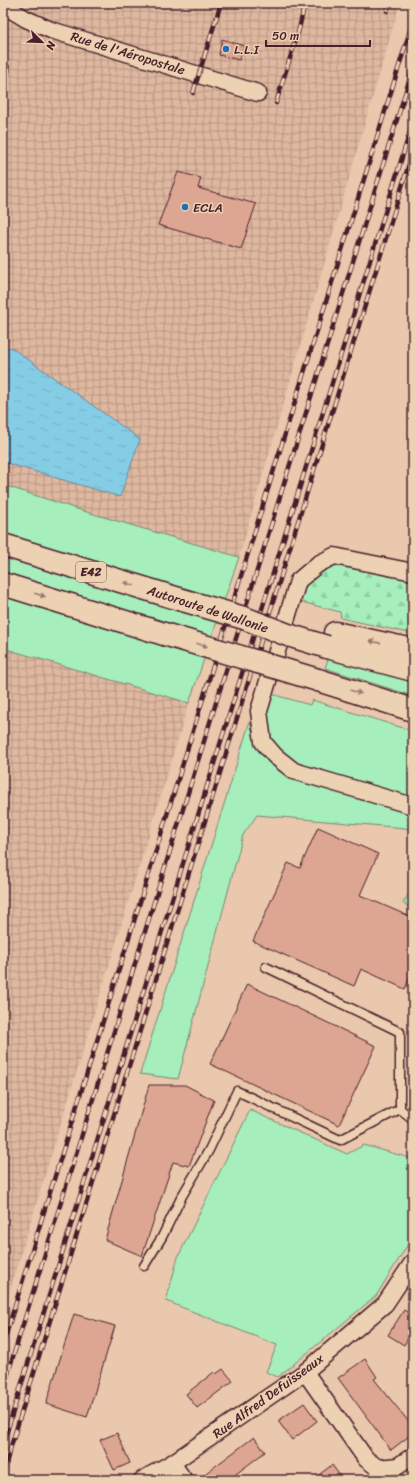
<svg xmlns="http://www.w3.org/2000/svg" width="416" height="1483" font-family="Sriracha,sans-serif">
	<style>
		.industrial { fill: url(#industrial-grid) }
		.green { fill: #a6eebb; stroke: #788673 }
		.forest { fill: url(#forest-firs); stroke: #788673 }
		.water { fill: url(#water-ripples); stroke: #6d879b }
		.building { fill: #dca693; stroke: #4a1f2b }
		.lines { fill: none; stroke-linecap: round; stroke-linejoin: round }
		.lane-casing { stroke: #4a1f2b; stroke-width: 11 }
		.street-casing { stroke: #4a1f2b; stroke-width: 19 }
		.highway-casing { stroke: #4a1f2b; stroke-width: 25 }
		.lane { stroke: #ecd1b3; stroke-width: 8 }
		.street { stroke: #ecd1b3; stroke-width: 16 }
		.highway { stroke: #ecd1b3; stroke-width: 22 }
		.rail-casing { stroke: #4a1f2b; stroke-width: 4.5 }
		.rail { stroke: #ecd1b3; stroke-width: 3; stroke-dasharray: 9; stroke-linecap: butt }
		.highway-bridge-casing { stroke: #4a1f2b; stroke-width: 25; stroke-linecap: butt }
		.highway-bridge { stroke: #ecd1b3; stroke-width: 22 }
		.oneway { fill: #9b786f }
		.poi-dot { fill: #1f6fb2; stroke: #ecd1b3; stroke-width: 1.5 }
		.labels { text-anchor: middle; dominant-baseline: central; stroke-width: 3; stroke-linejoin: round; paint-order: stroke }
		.shield { fill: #ecd1b3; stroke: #7b5454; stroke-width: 1 }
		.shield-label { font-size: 12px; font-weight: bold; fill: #4a1f2b }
		.poi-label { font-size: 13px; fill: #4a1f2b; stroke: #ecd1b3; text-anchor: start }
		.street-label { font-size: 13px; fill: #4a1f2b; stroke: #ecd1b3 }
	</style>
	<defs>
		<pattern id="industrial-grid" width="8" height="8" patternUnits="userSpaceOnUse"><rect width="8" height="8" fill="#dfb8a0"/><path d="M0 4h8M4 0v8" fill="none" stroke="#b79583"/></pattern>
		<pattern id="forest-firs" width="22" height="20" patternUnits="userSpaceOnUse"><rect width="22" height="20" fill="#a6eebb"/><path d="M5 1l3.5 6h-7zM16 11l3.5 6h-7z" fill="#90cca1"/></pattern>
		<pattern id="water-ripples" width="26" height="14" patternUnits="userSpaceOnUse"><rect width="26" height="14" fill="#84cde5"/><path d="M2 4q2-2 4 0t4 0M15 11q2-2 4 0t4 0" fill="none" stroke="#74b0c5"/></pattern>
	</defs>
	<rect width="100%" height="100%" fill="#e9c8ad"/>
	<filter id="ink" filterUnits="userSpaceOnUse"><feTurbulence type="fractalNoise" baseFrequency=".025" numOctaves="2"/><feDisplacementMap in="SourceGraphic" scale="8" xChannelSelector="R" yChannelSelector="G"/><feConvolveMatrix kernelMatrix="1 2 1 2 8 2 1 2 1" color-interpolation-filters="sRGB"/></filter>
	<g filter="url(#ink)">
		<g class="industrial">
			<polygon points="3,3 400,3 239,557 80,510 3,485"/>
			<polygon points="3,648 189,703 3,1313"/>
		</g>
		<g class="green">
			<polygon points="3,485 80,510 239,557 189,703 3,648"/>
			<polygon points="329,657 413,682 413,696 325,668"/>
			<polygon points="268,693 310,705 312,700 413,731 413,798 295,765 270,739 265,715"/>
			<polygon points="250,721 255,742 273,763 413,811 413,830 405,828 257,815 243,835 178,1079 140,1074"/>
			<polygon points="413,888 413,909 403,903"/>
			<polygon points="413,1021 413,1088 409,1086"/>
			<polygon points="250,1110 347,1154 364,1145 413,1159 413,1236 376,1296 278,1377 266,1372 277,1345 166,1301 178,1257"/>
		</g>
		<polygon class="forest" points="345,564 413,577 413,634 341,618 340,612 294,600 306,580 331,566"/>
		<polygon class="water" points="3,346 12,348 140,439 120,497 3,462"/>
		<g class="building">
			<polygon points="222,39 244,46 239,60 219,55"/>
			<polygon points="178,172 201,178 198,188 256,204 241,249 158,225"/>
			<polygon points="318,827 378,854 360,895 413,918 413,970 405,989 361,969 354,986 253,941 288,863 300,868"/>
			<polygon points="247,984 376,1046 339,1125 210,1064"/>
			<polygon points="149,1085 185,1085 214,1100 189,1166 173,1162 142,1256 105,1240"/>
			<polygon points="404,1310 413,1316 413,1330 404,1345 388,1335"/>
			<polygon points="74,1314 115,1326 87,1417 46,1404"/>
			<polygon points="365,1359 377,1377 374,1379 413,1427 413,1433 391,1450 338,1378"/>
			<polygon points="223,1369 233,1381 197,1408 186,1394 214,1372 216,1374"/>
			<polygon points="304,1403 317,1421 292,1440 278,1421"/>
			<polygon points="117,1433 130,1463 114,1470 100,1440"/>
			<polygon points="254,1437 265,1452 228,1480 212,1480 206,1473"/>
			<polygon points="332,1465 343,1480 312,1480"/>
		</g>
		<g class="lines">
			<g class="lane-casing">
				<g id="lane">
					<polyline points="3,65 5,69 3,80"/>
					<polyline points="266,967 400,1032 400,1109"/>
					<polyline points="144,1266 162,1237 182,1196 209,1150 237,1091 340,1140 400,1109 413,1119"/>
				</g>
			</g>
			<g class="street-casing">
				<g id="street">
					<polyline points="3,5 26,19 51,30 258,93"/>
					<polyline points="413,572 334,556 318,564 298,581 259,711 263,742 275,756 294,771 413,806"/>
					<polyline points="305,1372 366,1459 378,1468 398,1466 413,1456"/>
					<polyline points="172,1463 184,1480"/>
					<polyline points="142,1480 172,1463 305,1372 385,1304 413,1262"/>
				</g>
			</g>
			<g class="highway-casing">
				<g id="highway">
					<polyline points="3,545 179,599"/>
					<polyline points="3,584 164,634"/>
					<polyline points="335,633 413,650"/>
					<polyline points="327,647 413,670"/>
					<polyline points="318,680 413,710"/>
				</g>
			</g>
			<use href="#lane" class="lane"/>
			<use href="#street" class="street"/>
			<use href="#highway" class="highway"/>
			<g class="rail-casing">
				<g id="rail">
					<polyline points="387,11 390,3"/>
					<polyline points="193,93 221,3"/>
					<polyline points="276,103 299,29 305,3"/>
					<polyline points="3,1344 413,21"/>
					<polyline points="3,1389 413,68"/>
					<polyline points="3,1444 413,122"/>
					<polyline points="3,1472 413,151"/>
				</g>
			</g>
			<use href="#rail" class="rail"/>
			<g class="highway-bridge-casing">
				<g id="highway-bridge">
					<polyline points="179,599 244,618 288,635 327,647"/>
					<polyline points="164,634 318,680"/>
				</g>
			</g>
			<use href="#highway-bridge" class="highway-bridge"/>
		</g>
		<defs><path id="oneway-solid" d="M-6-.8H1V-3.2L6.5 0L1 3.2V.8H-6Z"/></defs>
		<g class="oneway">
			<use href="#oneway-solid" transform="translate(129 584) rotate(-163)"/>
			<use href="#oneway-solid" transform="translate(40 595) rotate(17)"/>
			<use href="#oneway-solid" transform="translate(375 642) rotate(-167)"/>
			<use href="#oneway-solid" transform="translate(202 645) rotate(17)"/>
			<use href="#oneway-solid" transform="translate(356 692) rotate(17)"/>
		</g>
	</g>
	<g class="poi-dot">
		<circle cx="226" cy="49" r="4"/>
		<circle cx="185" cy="207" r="4"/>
	</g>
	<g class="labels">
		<rect class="shield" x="76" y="562" width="30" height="20" rx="3"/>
		<g class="shield-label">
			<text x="91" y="572">E42</text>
		</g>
		<g class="poi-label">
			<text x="234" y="49">L.L.I</text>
			<text x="193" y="207">ECLA</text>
		</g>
		<g class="street-label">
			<text transform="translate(128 53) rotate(17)">Rue de l'Aéropostale</text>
			<text transform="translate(208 609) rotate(18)">Autoroute de Wallonie</text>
			<text transform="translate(268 1396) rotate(-36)">Rue Alfred Defuisseaux</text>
		</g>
	</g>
	<rect width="416" height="1483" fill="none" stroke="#ecd1b3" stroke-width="16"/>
	<rect x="8" y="8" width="400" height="1467" fill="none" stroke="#4a1f2b" stroke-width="1.5" filter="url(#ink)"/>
	<g transform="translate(42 42) rotate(113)" stroke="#ecd1b3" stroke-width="3" paint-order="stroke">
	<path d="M0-3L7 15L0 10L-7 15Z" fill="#4a1f2b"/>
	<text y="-6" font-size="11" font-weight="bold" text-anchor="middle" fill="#4a1f2b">N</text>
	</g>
	<path d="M266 40v6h104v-6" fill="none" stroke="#4a1f2b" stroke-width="2"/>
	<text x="272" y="40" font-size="12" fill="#4a1f2b" stroke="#ecd1b3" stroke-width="3" paint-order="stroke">50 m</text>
</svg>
